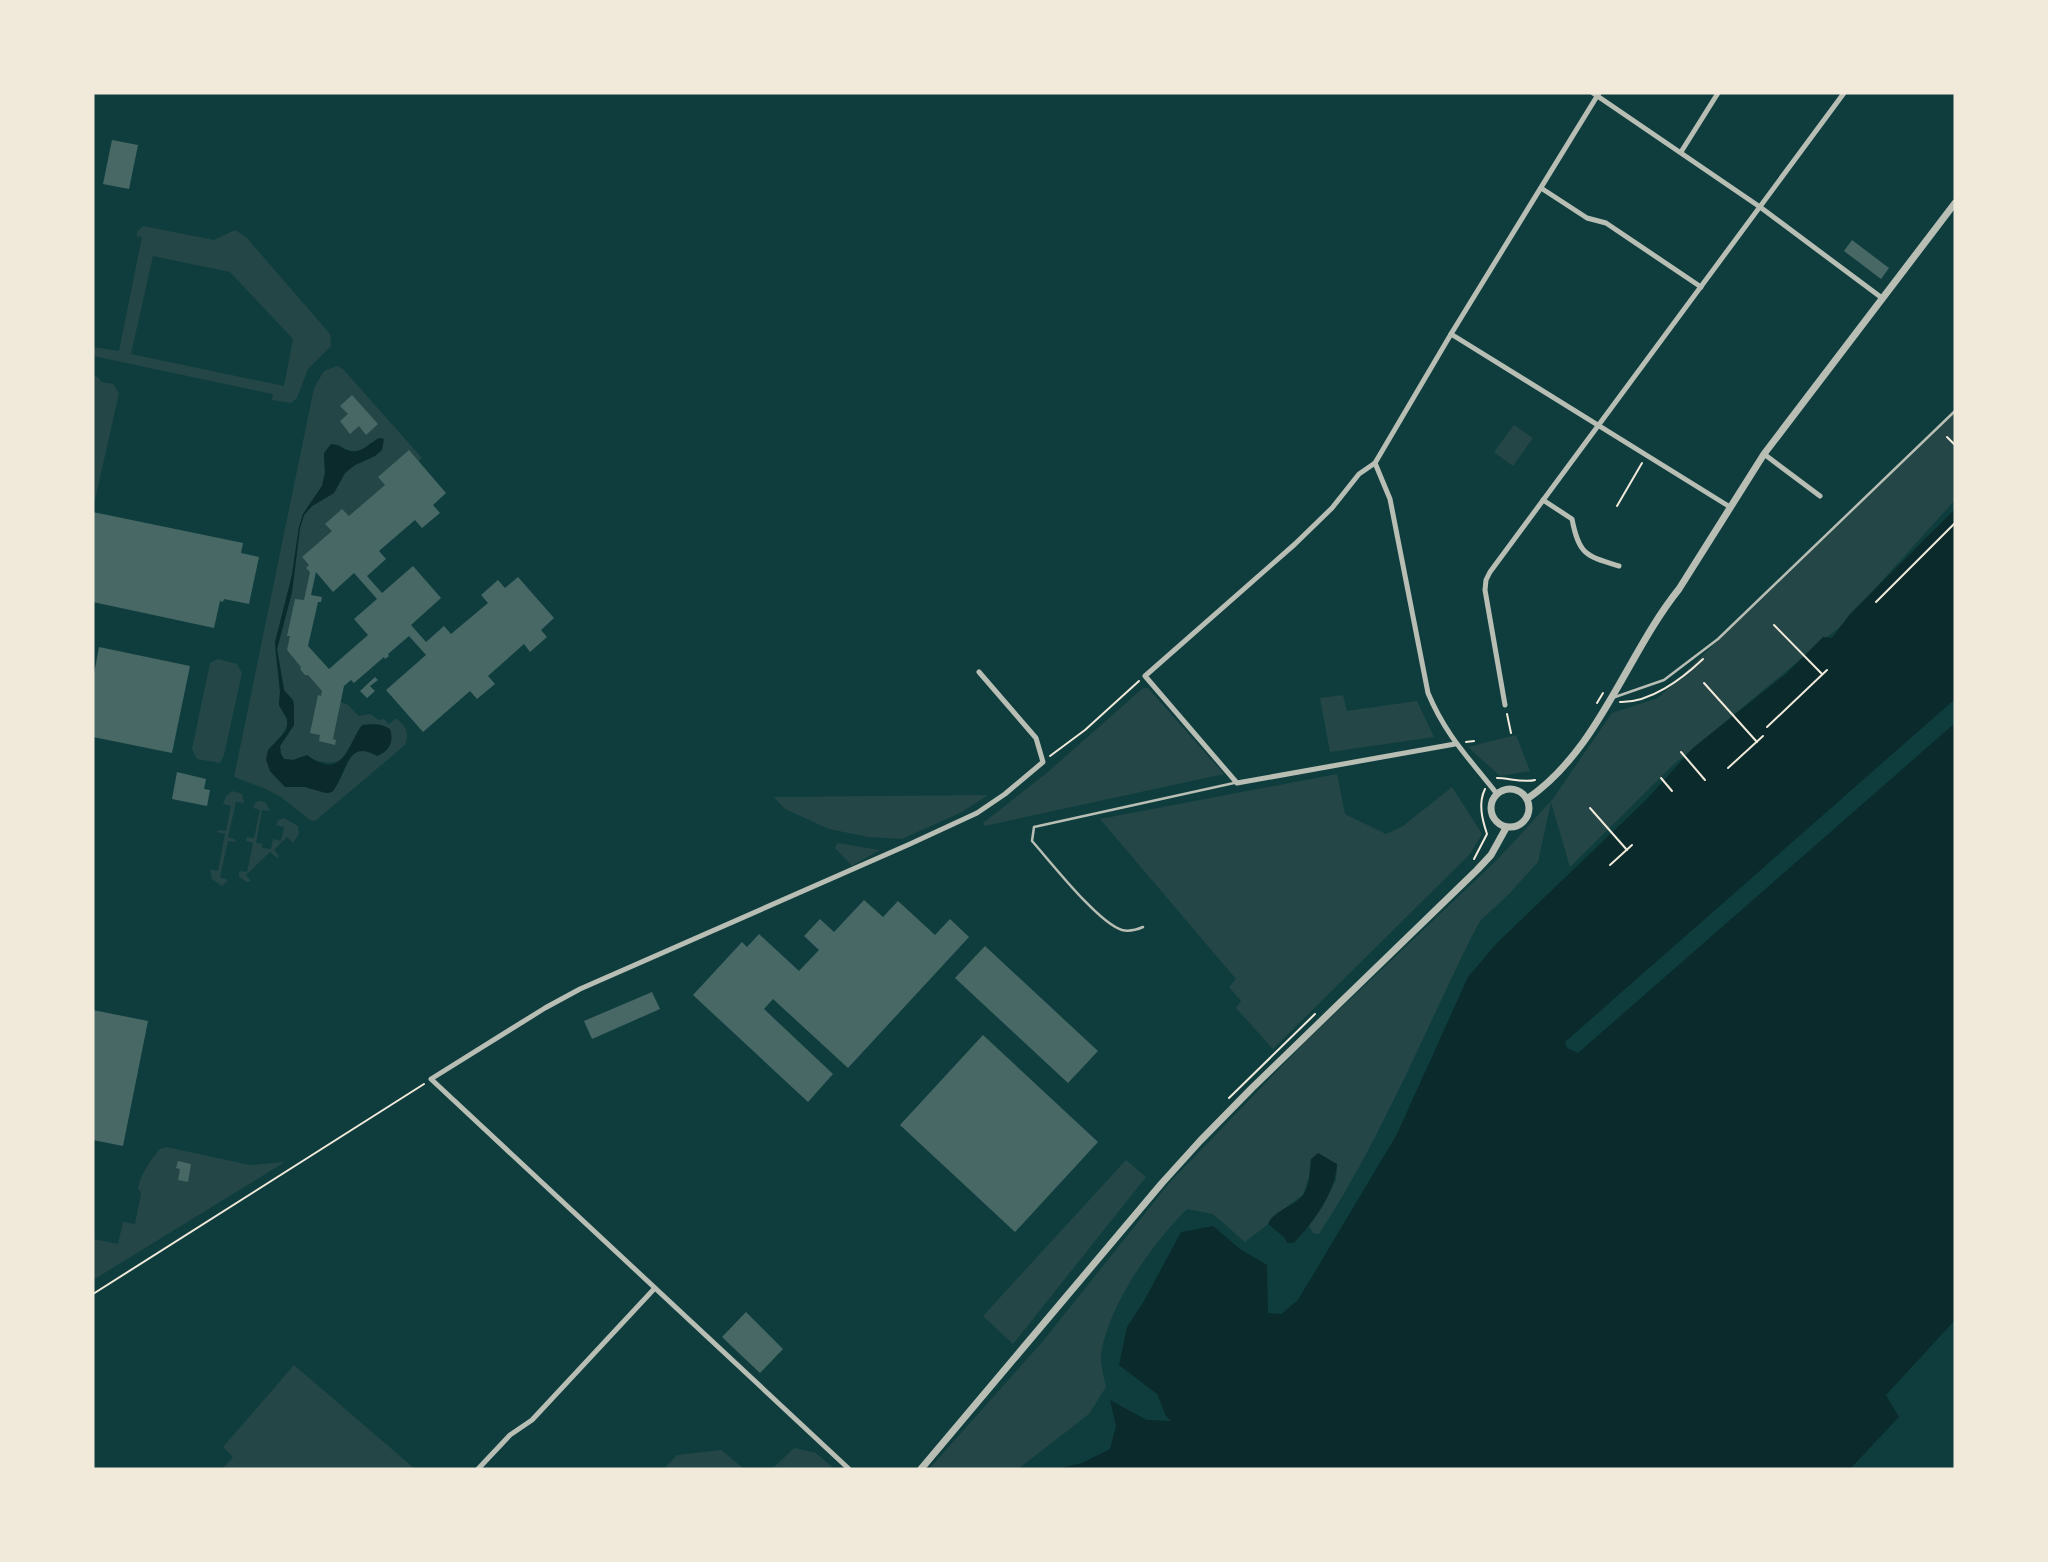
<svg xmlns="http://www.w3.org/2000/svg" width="2048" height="1562" font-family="Mulish,sans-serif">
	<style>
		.green { fill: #244646; fill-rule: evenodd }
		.water { fill: #0a2a2b }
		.building { fill: #486865; fill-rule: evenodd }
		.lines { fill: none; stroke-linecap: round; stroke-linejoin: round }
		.path { stroke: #f1e9da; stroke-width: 2 }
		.service { stroke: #b8beb3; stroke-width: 2.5 }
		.minor { stroke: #b8beb3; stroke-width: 5 }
		.tertiary { stroke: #b8beb3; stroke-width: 7 }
	</style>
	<rect width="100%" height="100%" fill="#0f3d3e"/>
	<g class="green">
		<path d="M 143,226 L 214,240 L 235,230 L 246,237 L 330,334 L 331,346 L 308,369 L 297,398 L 291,403 L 272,400 L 273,394 L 93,356 L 93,347 L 119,351 L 142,237 L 137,236 L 137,232 ZM 153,256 L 230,272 L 293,339 L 284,386 L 131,354 Z"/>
		<path d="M 337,366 L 343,369 L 422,458 L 317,561 L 304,609 L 304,649 L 335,701 L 347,704 L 359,716 L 370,714 L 379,720 L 384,719 L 389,724 L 396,718 C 406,727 410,732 405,745 L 315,821 L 310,820 L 281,797 L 266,789 L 234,777 L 314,388 L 324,371 ZM 372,442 L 375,456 L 355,465 L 345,473 L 334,493 L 312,506 L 304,515 L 300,528 L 292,592 L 277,649 L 284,690 L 294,705 L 294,725 L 280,746 L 281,754 L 284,759 L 293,760 L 301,757 C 338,766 342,768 358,731 L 369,751 L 356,751 C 345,763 343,779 332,792 L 326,793 L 305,787 L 285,787 L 270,771 L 280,738 L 287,726 L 287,719 L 279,705 L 280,691 L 275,649 L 292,575 L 299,527 L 303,514 L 322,486 L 325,473 L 324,453 L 338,444 C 351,455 360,453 372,442 Z"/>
		<polygon points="93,376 98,377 101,382 113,384 119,393 93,509"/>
		<path d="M 1955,413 L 1955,500 L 1842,625 L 1673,765 L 1570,867 L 1551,802 L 1538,862 L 1510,893 L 1480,921 L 1471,938 C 1422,1037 1380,1141 1319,1234 L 1313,1233 L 1309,1226 L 1336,1180 L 1337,1164 L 1311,1159 L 1309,1177 L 1303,1195 L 1271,1218 L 1268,1224 L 1245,1242 L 1213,1214 L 1187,1209 C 1152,1244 1109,1304 1101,1354 C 1100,1364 1104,1377 1106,1387 L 1089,1414 L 1018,1469 L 929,1469 L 1043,1341 L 1171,1181 L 1304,1043 L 1498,859 L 1552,800 L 1612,713 L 1658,698 Z"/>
		<polygon points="1514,425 1533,438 1513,466 1494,452"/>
		<polygon points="218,659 237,664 242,673 224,755 220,763 197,759 192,749 210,663"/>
		<polygon points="1143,688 1148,688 1224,774 984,826 983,823 1048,772"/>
		<polygon points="1343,695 1347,711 1417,701 1434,737 1330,752 1320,698"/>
		<polygon points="1516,735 1530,771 1500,776 1468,747"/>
		<polygon points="1337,774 1345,814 1386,834 1403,826 1452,787 1482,834 1470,854 1273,1049 1236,1008 1241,1001 1229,987 1236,979 1100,819"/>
		<polygon points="232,791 242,794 244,803 236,802 228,837 236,840 235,842 228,841 220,877 228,880 222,886 212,879 210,869 218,871 225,834 217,832 218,830 226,831 231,806 223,804 226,796"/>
		<polygon points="988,795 962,812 902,839 868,837 829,829 785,809 774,797"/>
		<polygon points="261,801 266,803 270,811 262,810 256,843 262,844 262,848 271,849 273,839 281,841 284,827 276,825 278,820 284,818 298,826 299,834 293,843 287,837 274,850 279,856 277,858 270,852 246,875 251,881 247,882 239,877 239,871 247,872 253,843 246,841 247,837 254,838 260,810 253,808 256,802"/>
		<polygon points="837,843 880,850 852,866 835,848"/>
		<path d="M 166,1147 L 250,1165 L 285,1162 L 93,1280 L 93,1239 L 118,1244 L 123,1222 L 135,1224 L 141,1194 L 138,1188 C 141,1174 150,1160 160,1149 Z"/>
		<polygon points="1126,1160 1146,1177 1013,1344 983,1316"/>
		<polygon points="294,1365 415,1469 222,1469 233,1457 223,1447"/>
		<polygon points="794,1448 816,1453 834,1469 772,1469"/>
		<polygon points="721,1450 744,1469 664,1469 677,1455"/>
	</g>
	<g class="water">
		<path d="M 379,438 L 384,439 L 382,450 L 375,456 L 355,465 L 345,473 L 334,493 L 312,506 L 304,515 L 300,528 L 292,592 L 277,649 L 284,690 L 293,700 L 294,705 L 294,725 L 280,746 L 281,754 L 284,759 L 293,760 L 307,755 C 343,782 347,746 362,725 C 373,724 381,723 390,729 C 394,741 390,751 377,756 C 346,738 347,774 332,792 L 326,793 L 305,787 L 285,787 L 270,771 L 266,760 L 268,750 L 286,731 L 287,726 L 287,719 L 279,705 L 280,691 L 275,642 L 292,575 L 299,527 L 303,514 L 322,486 L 325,473 L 324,453 L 331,444 C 338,444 341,448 347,450 C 361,455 368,444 379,438 Z"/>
		<polygon points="1955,509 1955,699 1565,1042 1567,1048 1578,1053 1955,723 1955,1320 1886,1395 1899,1417 1850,1469 1057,1469 1082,1463 1110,1449 1116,1426 1110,1400 1147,1420 1171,1421 1166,1416 1157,1394 1119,1365 1127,1327 1144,1301 1181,1232 1213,1226 1240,1249 1267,1265 1268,1313 1281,1314 1298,1300 1397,1134 1468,977 1497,943 1648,798 1693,748 1787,673 1823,637 1832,638 1850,614"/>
		<path d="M 1318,1153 L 1337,1164 C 1335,1194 1314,1221 1294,1243 L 1287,1243 L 1284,1237 L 1268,1224 C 1275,1209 1295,1207 1304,1194 C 1310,1184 1310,1170 1311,1159 Z"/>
	</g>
	<g class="building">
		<polygon points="112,140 138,145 129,189 103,184"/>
		<polygon points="1852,240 1889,268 1881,279 1844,251"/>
		<polygon points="352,395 378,424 366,435 359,426 350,434 340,421 348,414 340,406"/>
		<path d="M 409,450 L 446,493 L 433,505 L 440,513 L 422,528 L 415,520 L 379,551 L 386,559 L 367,576 L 382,593 L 413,566 L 441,598 L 411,625 L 426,642 L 444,626 L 451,634 L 488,603 L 481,595 L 498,580 L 505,588 L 518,577 L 554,618 L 541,630 L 547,637 L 530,652 L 524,644 L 488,676 L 495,684 L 477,699 L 470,691 L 423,732 L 386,690 L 426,655 L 409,636 L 388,654 L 389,656 L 385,659 L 384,657 L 354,683 L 351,680 L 344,686 L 333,739 L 336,740 L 335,745 L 319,741 L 320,735 L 310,733 L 318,695 L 321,696 L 322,691 L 308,675 L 305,675 L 300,669 L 301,667 L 287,650 L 290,636 L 287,636 L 295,599 L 304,600 L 310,572 L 306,568 L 309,565 L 302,557 L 332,531 L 325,524 L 342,509 L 349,516 L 385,485 L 378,477 ZM 316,572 L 333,592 L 354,573 L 377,599 L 354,619 L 368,635 L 329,669 L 308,646 L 318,602 L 321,602 L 322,597 L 311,595 Z"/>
		<polygon points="93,512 243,543 241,553 259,557 249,604 224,599 223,602 220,601 214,628 93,602"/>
		<polygon points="99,647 190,666 172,753 93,737 93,679"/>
		<polygon points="375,677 378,680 370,686 375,691 367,698 360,691"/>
		<polygon points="177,772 206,779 204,789 210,790 207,806 172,799"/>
		<polygon points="864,900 883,917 898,901 935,935 950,919 969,937 848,1068 773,999 764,1009 833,1074 808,1102 693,995 742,942 747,947 759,934 799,971 819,950 804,936 820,919 834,932"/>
		<polygon points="985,946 1098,1051 1068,1083 955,978"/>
		<polygon points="652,992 660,1009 592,1039 584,1021"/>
		<polygon points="93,1010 148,1021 123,1146 93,1140"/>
		<polygon points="983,1035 1098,1142 1015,1232 900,1125"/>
		<polygon points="178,1161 191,1164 188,1182 178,1180 180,1169 176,1168"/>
		<polygon points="746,1312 783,1349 760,1373 722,1337"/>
	</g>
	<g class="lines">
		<g class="path">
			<polyline points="1947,437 1955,445"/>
			<polyline points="1617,506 1642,463"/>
			<polyline points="1876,602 1955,523"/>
			<polyline points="1774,625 1822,674"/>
			<polyline points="1704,683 1757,742"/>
			<path d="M 1620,702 C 1650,703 1682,679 1703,659"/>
			<polyline points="1597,703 1603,693"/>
			<polyline points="1507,714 1511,733"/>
			<polyline points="1767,727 1827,670"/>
			<polyline points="1466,742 1474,741"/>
			<polyline points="1681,752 1705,780"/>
			<polyline points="1050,756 1085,730 1139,681"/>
			<polyline points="1728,768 1763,736"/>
			<path d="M 1497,778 C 1508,778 1525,783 1535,780"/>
			<polyline points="1661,778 1672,791"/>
			<polyline points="1590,808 1627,850"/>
			<path d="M 1474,859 L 1487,834 C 1482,819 1478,803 1485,789"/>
			<polyline points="1610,865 1632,845"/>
			<polyline points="1229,1098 1315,1014"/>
			<polyline points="93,1294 424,1084"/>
		</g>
		<g class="service">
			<polyline points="1615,697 1664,680 1718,639 1955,411"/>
			<path d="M 1143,927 C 1136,930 1130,932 1122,930 C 1098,923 1050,861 1032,841 L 1034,827 L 1234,783"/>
		</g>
		<g class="minor">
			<polyline points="1593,93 1760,207 1882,298"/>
			<polyline points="1681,152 1718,93"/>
			<polyline points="1541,188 1587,218 1606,223 1701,287"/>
			<polyline points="1451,334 1730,507"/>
			<polyline points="1764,454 1820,496"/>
			<polyline points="1375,463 1359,474 1332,508 1295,544 1145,676 1237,783 1455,744"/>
			<path d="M 1543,500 L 1572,519 C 1579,555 1586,556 1619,566"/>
			<polyline points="1505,705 1485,590 1486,580 1490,572 1844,93"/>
			<path d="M 1497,794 C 1469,758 1446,736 1428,693 L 1390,499 L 1375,463 L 1451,334 L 1599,93"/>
			<polyline points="478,1469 510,1435 532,1420 654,1289"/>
			<polyline points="849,1469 431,1079 545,1008 580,989 910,844 977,813 1005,794 1043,762 1036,738 979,672"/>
		</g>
		<g class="tertiary">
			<circle cx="1510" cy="808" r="19"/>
			<path d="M 1527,799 C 1599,750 1626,655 1679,589 L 1764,454 L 1955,203"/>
			<polyline points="921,1469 1162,1183 1200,1141 1252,1088 1477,870 1491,855 1506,828"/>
		</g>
	</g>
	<rect width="2048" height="1562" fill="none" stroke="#f1e9da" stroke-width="189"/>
</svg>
